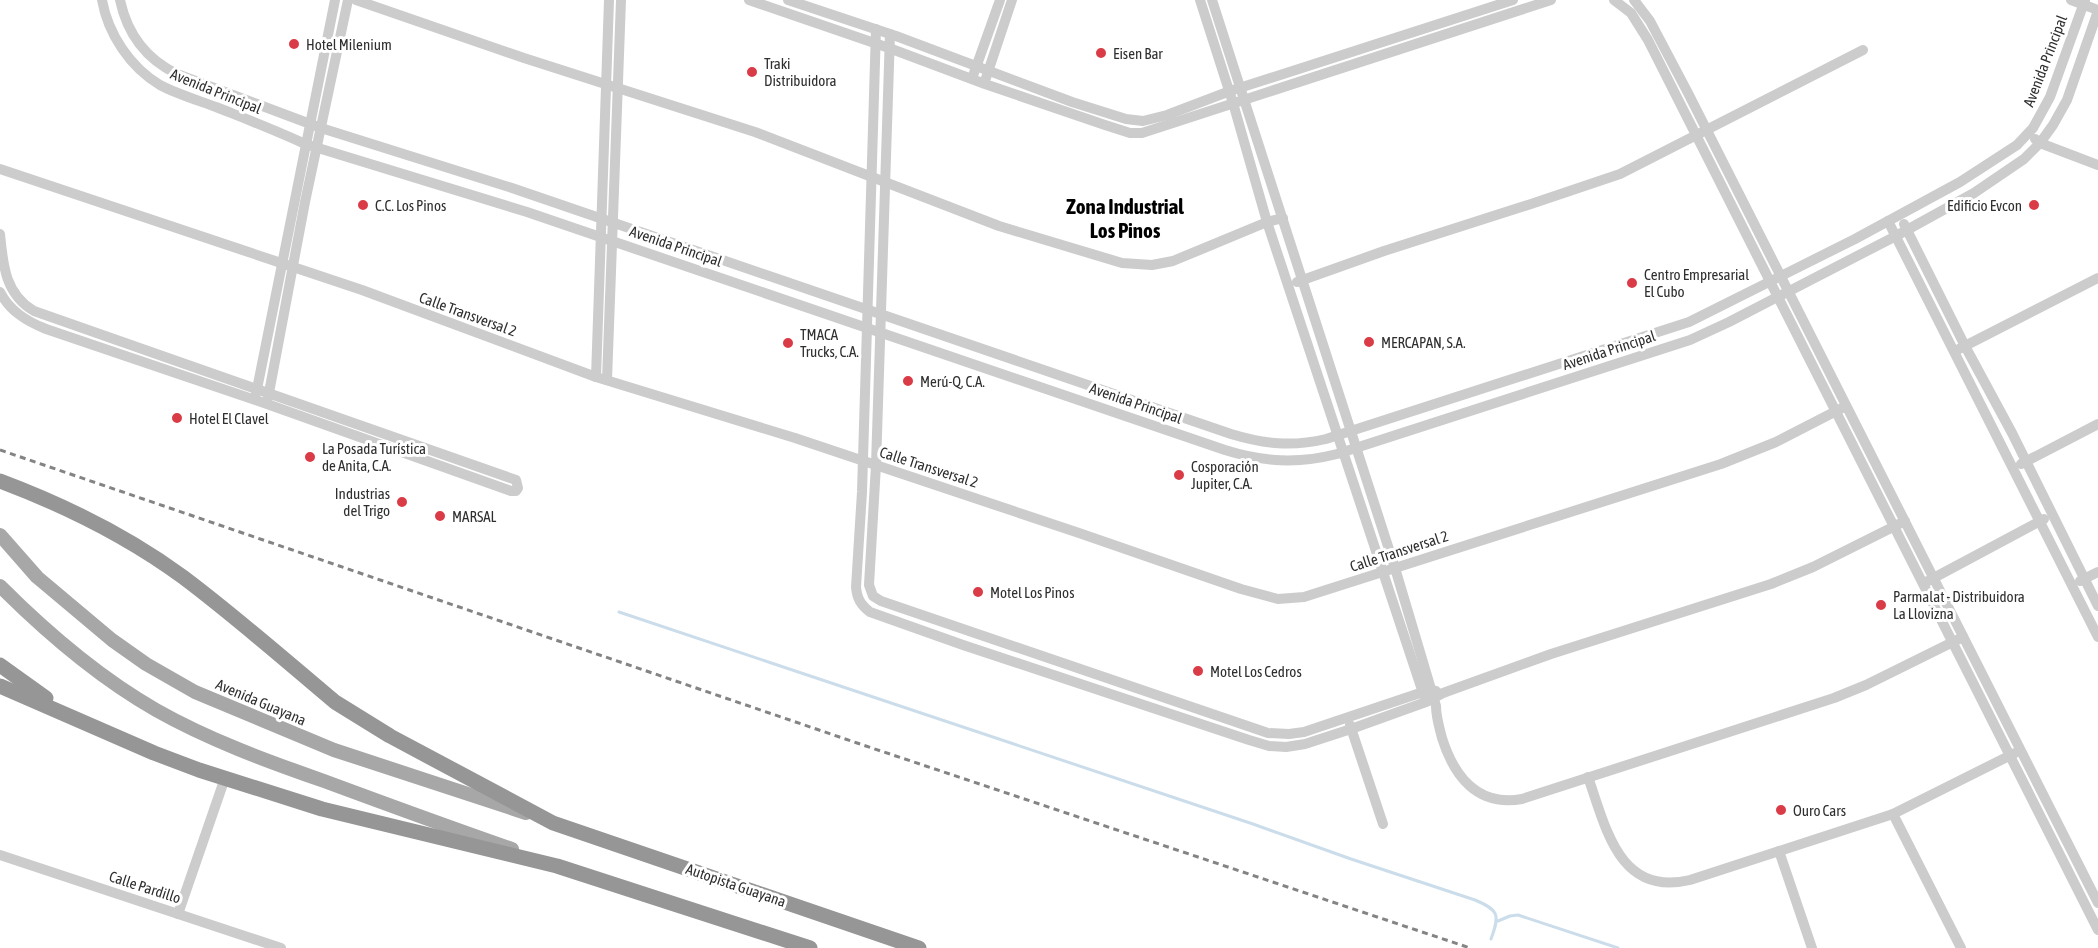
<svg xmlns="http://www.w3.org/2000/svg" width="2098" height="948" font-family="'Asap Condensed',sans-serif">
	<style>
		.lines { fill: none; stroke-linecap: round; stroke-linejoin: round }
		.stream { stroke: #cbddea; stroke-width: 3 }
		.minor { stroke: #ccc; stroke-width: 10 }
		.major { stroke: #a7a7a7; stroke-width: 14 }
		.highway { stroke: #969696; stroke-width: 15 }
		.rail { stroke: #848484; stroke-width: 3; stroke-dasharray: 6 4.5; stroke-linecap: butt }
		.poi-dot { fill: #da3c47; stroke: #fff; stroke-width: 2 }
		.labels { text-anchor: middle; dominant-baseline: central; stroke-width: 6; stroke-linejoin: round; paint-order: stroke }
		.poi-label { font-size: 15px; fill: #2f2f2f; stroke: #fff; text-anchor: start }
		.street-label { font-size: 15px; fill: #2f2f2f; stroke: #fff }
		.district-label { font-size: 21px; font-weight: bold; fill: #000; stroke: #fff }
	</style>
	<rect width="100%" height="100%" fill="#fff"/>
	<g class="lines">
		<g class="stream">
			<path d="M 619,612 L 1253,824 L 1351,859 L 1475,900 C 1499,910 1500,915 1491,939"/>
			<polyline points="1498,921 1510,916 1518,915 1618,948"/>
		</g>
		<g class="minor">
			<path d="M 102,0 C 108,34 130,67 160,85 C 177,94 197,100 216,107 C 246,119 275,130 305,144 L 527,212 L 1225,450 C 1263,462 1298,464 1337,454 L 1690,340 L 1729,322 L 1896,236 L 1974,193 L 2024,159 L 2040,143 L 2053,125 L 2067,100 L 2098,11"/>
			<path d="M 120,0 C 127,33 146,59 177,74 L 321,128 L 512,188 L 1231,434 C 1264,444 1292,447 1326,439 L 1689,322 L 1855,239 L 1960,182 L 2017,145 L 2033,128 L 2050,97 L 2085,0"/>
			<polyline points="356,0 524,58 755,132 999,226 1122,263 1152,265 1173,261 1267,222 1283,218"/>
			<polyline points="749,0 889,48 985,84 1105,125 1130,133 1142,133 1551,0"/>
			<polyline points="788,0 896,36 1072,102 1126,119 1143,121 1167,115 1230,91 1513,0"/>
			<polyline points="1200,0 1233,103 1267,222 1424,696"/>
			<path d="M 1212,0 L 1395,568 L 1436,706 C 1436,717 1439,726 1442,738 C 1454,776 1477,807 1522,799 L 1834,698 L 1866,685 L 1963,637"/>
			<polyline points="1614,0 1631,13 1648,40 2098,930"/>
			<polyline points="1634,0 1650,21 1688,93 2098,903"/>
			<polyline points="2071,0 2098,10"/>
			<path d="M 876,29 L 862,492 L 856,587 C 857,599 861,605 870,612 L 963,645 L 1249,740 L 1269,746 L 1286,747 L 1305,744 L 1351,729 L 1426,702 L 1443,693 L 1551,654 L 1771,584 L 1813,567 L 1905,521"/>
			<polyline points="890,34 876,465 869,585 873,596 881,601 1268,733 1289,734 1304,732 1423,692 1431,690 1436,691"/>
			<polyline points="974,73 1000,0"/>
			<polyline points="986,78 1012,0"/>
			<polyline points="2035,139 2040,143 2098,165"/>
			<polyline points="0,169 362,290 596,377 795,438 1079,533 1241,589 1278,599 1304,597 1721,464 1776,442 1846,406"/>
			<polyline points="1888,221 2098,637"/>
			<polyline points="1904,224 1965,346 2012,433 2098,606"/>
			<path d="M 0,234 C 3,265 5,294 34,311 L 516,480 L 518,488 L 516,491 L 511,491 L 267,404 L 46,329 C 26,321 10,311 0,292"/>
			<polyline points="1297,282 1384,251 1531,204 1620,174 1863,50"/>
			<polyline points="1959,349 2098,278"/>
			<polyline points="596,377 609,0"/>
			<polyline points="607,380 621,0"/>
			<polyline points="256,394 335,0"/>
			<polyline points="268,398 305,202 348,0"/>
			<polyline points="2021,464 2098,424"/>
			<polyline points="1928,581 2044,519"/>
			<polyline points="2080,581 2098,572"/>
			<polyline points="1350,725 1383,824"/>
			<path d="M 1588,777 C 1606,828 1619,897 1690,880 L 1893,814 L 2015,753"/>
			<polyline points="1893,814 1961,948"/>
			<polyline points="1779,851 1812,948"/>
			<polyline points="0,855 281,948"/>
			<polyline points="178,914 225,778"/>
		</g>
		<g class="major">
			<polyline points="0,535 37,577 112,640 146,664 195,692 334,750 526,813"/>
			<path d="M 0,586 C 47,633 98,677 156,710 C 209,740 267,761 324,781 C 386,804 449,827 512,849"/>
		</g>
		<g class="highway">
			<path d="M 0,481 C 64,505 127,536 183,577 C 235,616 285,660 335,702 L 390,736 L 553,823 L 919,948"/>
			<polyline points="0,665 46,698"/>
			<polyline points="0,686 154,753 199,770 322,809 557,866 810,948"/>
		</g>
		<polyline class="rail" points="0,450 857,743 1470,948"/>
	</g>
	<g class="poi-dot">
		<circle cx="294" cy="44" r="6"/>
		<circle cx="1101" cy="53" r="6"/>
		<circle cx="752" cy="72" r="6"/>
		<circle cx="363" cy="205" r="6"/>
		<circle cx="2034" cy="205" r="6"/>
		<circle cx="1632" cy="283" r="6"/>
		<circle cx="1369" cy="342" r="6"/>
		<circle cx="788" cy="343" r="6"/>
		<circle cx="908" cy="381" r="6"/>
		<circle cx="177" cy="418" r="6"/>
		<circle cx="310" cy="457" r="6"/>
		<circle cx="1179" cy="475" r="6"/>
		<circle cx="402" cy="502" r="6"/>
		<circle cx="440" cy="516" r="6"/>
		<circle cx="978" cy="592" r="6"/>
		<circle cx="1881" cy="605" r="6"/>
		<circle cx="1198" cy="671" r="6"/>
		<circle cx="1781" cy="810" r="6"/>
	</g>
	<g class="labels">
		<g class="poi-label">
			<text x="306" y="44">Hotel Milenium</text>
			<text x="1113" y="53">Eisen Bar</text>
			<text x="764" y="63">Traki<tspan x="764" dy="17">Distribuidora</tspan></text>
			<text x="375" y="205">C.C. Los Pinos</text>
			<text x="2022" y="205" text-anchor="end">Edificio Evcon</text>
			<text x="1644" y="274">Centro Empresarial<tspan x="1644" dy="17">El Cubo</tspan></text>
			<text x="800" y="334">TMACA<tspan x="800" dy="17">Trucks, C.A.</tspan></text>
			<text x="1381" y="342">MERCAPAN, S.A.</text>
			<text x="920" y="381">Merú-Q, C.A.</text>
			<text x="189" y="418">Hotel El Clavel</text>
			<text x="322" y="448">La Posada Turística<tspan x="322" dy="17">de Anita, C.A.</tspan></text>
			<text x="1191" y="466">Cosporación<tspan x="1191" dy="17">Jupiter, C.A.</tspan></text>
			<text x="390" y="493" text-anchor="end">Industrias<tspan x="390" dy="17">del Trigo</tspan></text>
			<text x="452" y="516">MARSAL</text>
			<text x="990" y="592">Motel Los Pinos</text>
			<text x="1893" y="596">Parmalat - Distribuidora<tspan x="1893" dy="17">La Llovizna</tspan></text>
			<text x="1210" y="671">Motel Los Cedros</text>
			<text x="1793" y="810">Ouro Cars</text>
		</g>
		<g class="street-label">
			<text transform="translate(2045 61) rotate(-69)">Avenida Principal</text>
			<text transform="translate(216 91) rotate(22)">Avenida Principal</text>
			<text transform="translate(676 246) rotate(19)">Avenida Principal</text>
			<text transform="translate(468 314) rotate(20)">Calle Transversal 2</text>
			<text transform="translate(1609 350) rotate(-18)">Avenida Principal</text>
			<text transform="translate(1136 403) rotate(19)">Avenida Principal</text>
			<text transform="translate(929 467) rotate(18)">Calle Transversal 2</text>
			<text transform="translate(1399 551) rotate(-18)">Calle Transversal 2</text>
			<text transform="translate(261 702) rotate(23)">Avenida Guayana</text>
			<text transform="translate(736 885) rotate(19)">Autopista Guayana</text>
			<text transform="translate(145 887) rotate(18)">Calle Pardillo</text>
		</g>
		<g class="district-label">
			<text x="1125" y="206">Zona Industrial<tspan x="1125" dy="24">Los Pinos</tspan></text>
		</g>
	</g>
</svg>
